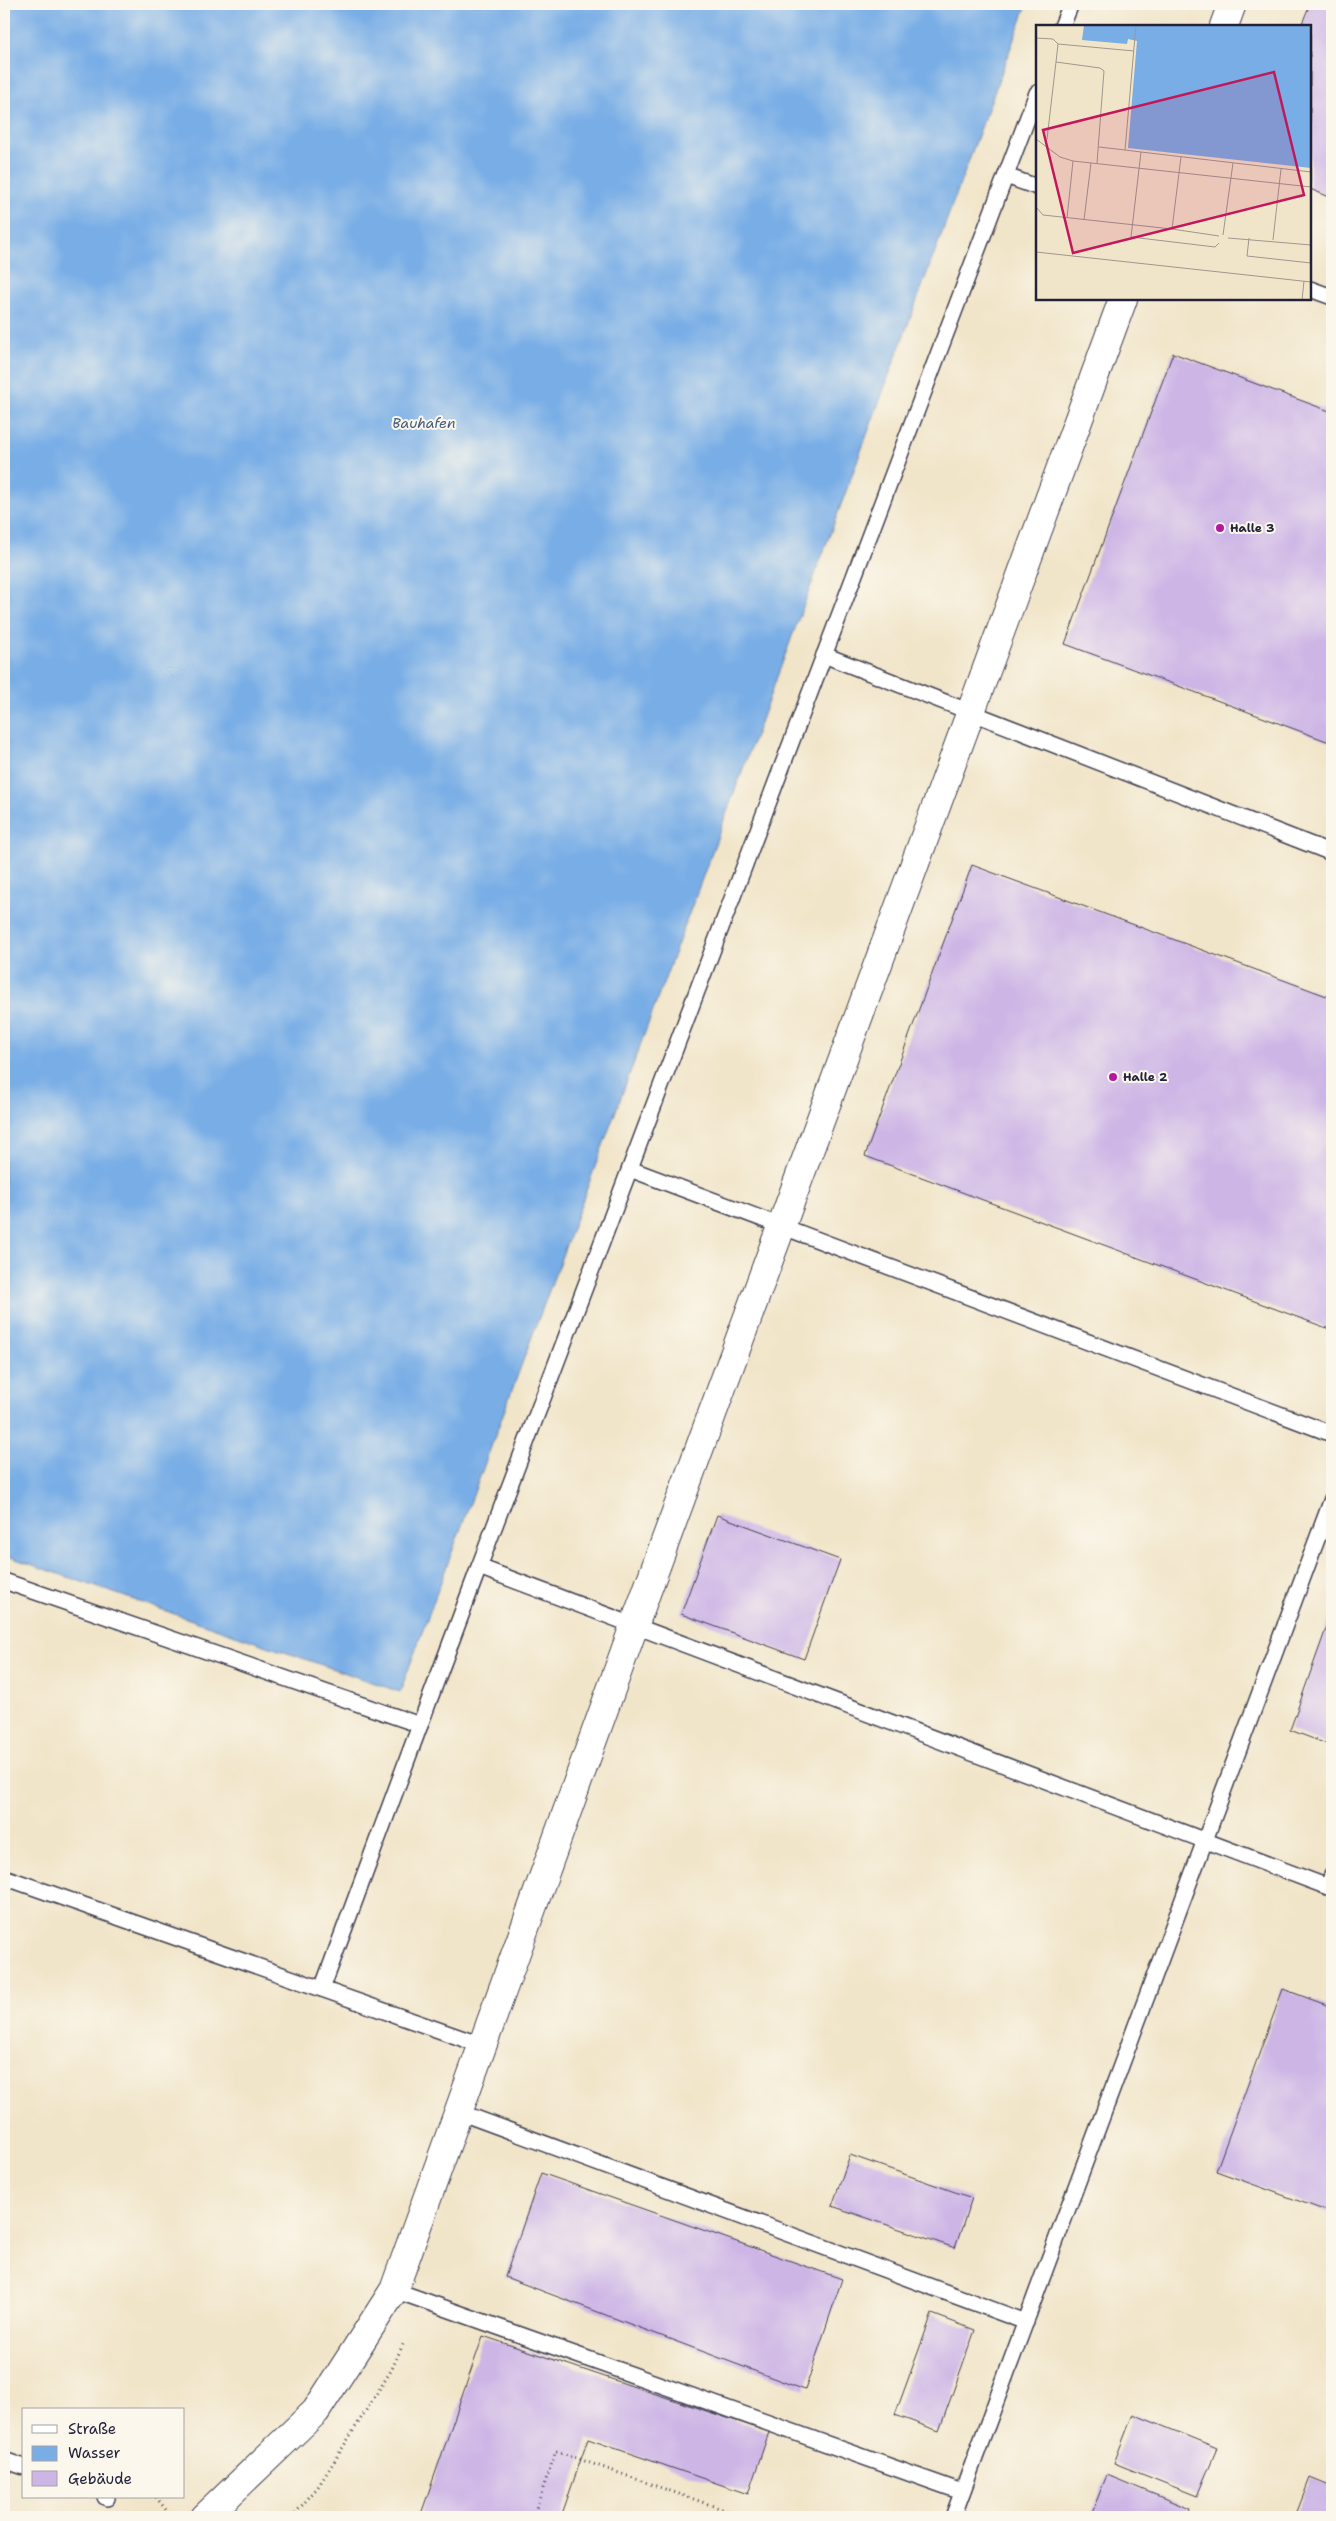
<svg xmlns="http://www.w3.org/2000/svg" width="1336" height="2521" font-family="'Shantell Sans',sans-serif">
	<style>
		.water { fill: #78ade6; stroke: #4d6890 }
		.building { fill: #cdb6e6 }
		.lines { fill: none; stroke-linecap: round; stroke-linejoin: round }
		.service-casing { stroke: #413f50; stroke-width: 18 }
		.minor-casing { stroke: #413f50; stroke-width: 30 }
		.path { stroke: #413f50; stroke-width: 3; stroke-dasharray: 1 4; stroke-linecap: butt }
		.service { stroke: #fff; stroke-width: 15 }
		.minor { stroke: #fff; stroke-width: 28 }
		.poi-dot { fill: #b5179e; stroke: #fbf7ec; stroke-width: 2 }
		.labels { text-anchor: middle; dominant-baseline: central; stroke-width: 4; stroke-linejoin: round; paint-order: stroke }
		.poi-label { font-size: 12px; font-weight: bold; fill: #22223b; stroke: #fbf7ec; text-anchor: start }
		.water-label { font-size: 14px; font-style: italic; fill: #445a7f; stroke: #fbf7ec }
		.inset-road { fill: none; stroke: #9e9790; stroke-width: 1 }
		.view { fill: #c2185b; fill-opacity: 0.15; stroke: #c2185b; stroke-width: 2.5 }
		.inset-edge { fill: none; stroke: #22223b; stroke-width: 2.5 }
	</style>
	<rect width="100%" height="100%" fill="#fbf7ec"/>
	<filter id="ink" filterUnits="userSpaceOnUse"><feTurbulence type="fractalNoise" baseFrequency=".02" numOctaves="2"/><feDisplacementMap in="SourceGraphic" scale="10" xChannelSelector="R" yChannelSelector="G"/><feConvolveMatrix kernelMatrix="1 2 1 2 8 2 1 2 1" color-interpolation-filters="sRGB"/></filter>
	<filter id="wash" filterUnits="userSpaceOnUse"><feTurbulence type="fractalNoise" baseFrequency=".0096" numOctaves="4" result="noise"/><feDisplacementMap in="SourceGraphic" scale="20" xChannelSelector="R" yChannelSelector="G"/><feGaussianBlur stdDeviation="1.12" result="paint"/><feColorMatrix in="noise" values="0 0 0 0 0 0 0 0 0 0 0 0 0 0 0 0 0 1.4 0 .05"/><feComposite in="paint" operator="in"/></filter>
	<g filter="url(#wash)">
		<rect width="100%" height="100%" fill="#f1e5c9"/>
		<polygon class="water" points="4,4 1027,4 400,1692 4,1555"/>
		<g id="blocks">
			<g class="building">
				<polygon points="1310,4 1332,4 1332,198 1310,189 1310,26 1301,26"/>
				<polygon points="1173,353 1332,412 1332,743 1065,644"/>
				<polygon points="972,865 1332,998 1332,1330 865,1156"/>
				<polygon points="717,1515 840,1560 804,1659 681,1614"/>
				<polygon points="1332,1612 1332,1746 1290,1730"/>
				<polygon points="1283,1989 1332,2007 1332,2213 1216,2171"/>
				<polygon points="850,2155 972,2198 955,2248 832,2206"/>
				<polygon points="541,2173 842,2279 805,2390 505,2277"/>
				<polygon points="932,2314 975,2330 939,2431 895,2415"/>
				<polygon points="483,2336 769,2432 748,2494 588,2439 561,2517 420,2517"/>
				<polygon points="1133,2414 1217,2448 1197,2496 1114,2463"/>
				<polygon points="1107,2475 1190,2509 1187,2517 1090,2517"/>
				<polygon points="1310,2478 1332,2487 1332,2510 1330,2517 1295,2517"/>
			</g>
		</g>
	</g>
	<g filter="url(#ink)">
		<use href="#blocks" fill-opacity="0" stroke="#413f50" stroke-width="1"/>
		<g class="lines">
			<g class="service-casing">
				<g id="service">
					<polyline points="1062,26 1071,4"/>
					<polyline points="1037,93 479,1567 1328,1887 1332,1875"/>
					<polyline points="1006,176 1037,187"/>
					<polyline points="1310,289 1332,297"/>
					<polyline points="824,655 1332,853"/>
					<polyline points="630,1169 1332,1434"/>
					<polyline points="4,1581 420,1725 479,1567"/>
					<polyline points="4,1877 481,2045"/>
					<polyline points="322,1989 420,1725"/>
					<polyline points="459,2112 1026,2322"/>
					<polyline points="394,2290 962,2492"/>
					<polyline points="4,2460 24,2467"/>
					<polyline points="105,2497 107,2498"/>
					<polyline points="953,2517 1332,1499"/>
				</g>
			</g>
			<g class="minor-casing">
				<g id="minor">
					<polyline points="1224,26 1232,4"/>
					<polyline points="205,2517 316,2411 394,2290 634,1626 1123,299"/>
				</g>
			</g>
			<g class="path">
				<polyline points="156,2497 170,2515"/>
				<polyline points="292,2517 318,2487 392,2369 404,2342"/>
				<polyline points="533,2517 556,2451 745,2517"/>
			</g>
			<use href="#service" class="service"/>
			<use href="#minor" class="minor"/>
		</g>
	</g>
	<g class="poi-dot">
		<circle cx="1220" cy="528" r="5"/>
		<circle cx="1113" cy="1077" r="5"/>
	</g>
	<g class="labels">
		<g class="poi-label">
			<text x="1230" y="528">Halle 3</text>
			<text x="1123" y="1077">Halle 2</text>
		</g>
		<g class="water-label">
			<text x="424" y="423">Bauhafen</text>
		</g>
	</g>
	<g transform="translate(1036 25)">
		<rect width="275" height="275" fill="#f1e5c9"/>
		<path d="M 48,0 L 275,0 L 275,143 L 92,123 L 101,16 L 92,14 L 91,19 L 46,15 Z" fill="#78ade6"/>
		<path class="inset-road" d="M 100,0 L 89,125 L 105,127M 0,13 L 17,14 L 22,19M 0,114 L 24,132 L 37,136 L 275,162M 11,114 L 20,37M 63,122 L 89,125M 61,138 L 68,46 L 64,43 L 20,37 L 22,19 L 98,26M 0,182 L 7,190 L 136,204 L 145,132M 31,193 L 37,136M 48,195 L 55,138M 136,204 L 183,211M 187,210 L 197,138M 192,213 L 275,220M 213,213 L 211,231 L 275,238M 237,215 L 245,144M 183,218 L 179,222 L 95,212 L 105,127 L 275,147M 0,227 L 275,257M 266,275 L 268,256"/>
		<path class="view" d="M 238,47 L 268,170 L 37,228 L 7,105 Z"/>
		<rect width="275" height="275" class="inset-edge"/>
	</g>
	<rect width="1336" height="2521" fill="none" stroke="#fbf7ec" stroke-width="20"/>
	<rect x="22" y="2408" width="162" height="90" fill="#fbf7ec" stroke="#a4a2a5"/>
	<rect x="32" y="2425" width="25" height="8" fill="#ffffff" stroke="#a4a2a5"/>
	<text x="68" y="2434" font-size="15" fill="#22223b">Straße</text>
	<rect x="32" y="2446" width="25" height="15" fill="#78ade6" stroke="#a4a2a5"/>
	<text x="68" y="2458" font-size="15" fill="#22223b">Wasser</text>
	<rect x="32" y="2471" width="25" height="15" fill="#cdb6e6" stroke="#a4a2a5"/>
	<text x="68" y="2484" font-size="15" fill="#22223b">Gebäude</text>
</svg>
